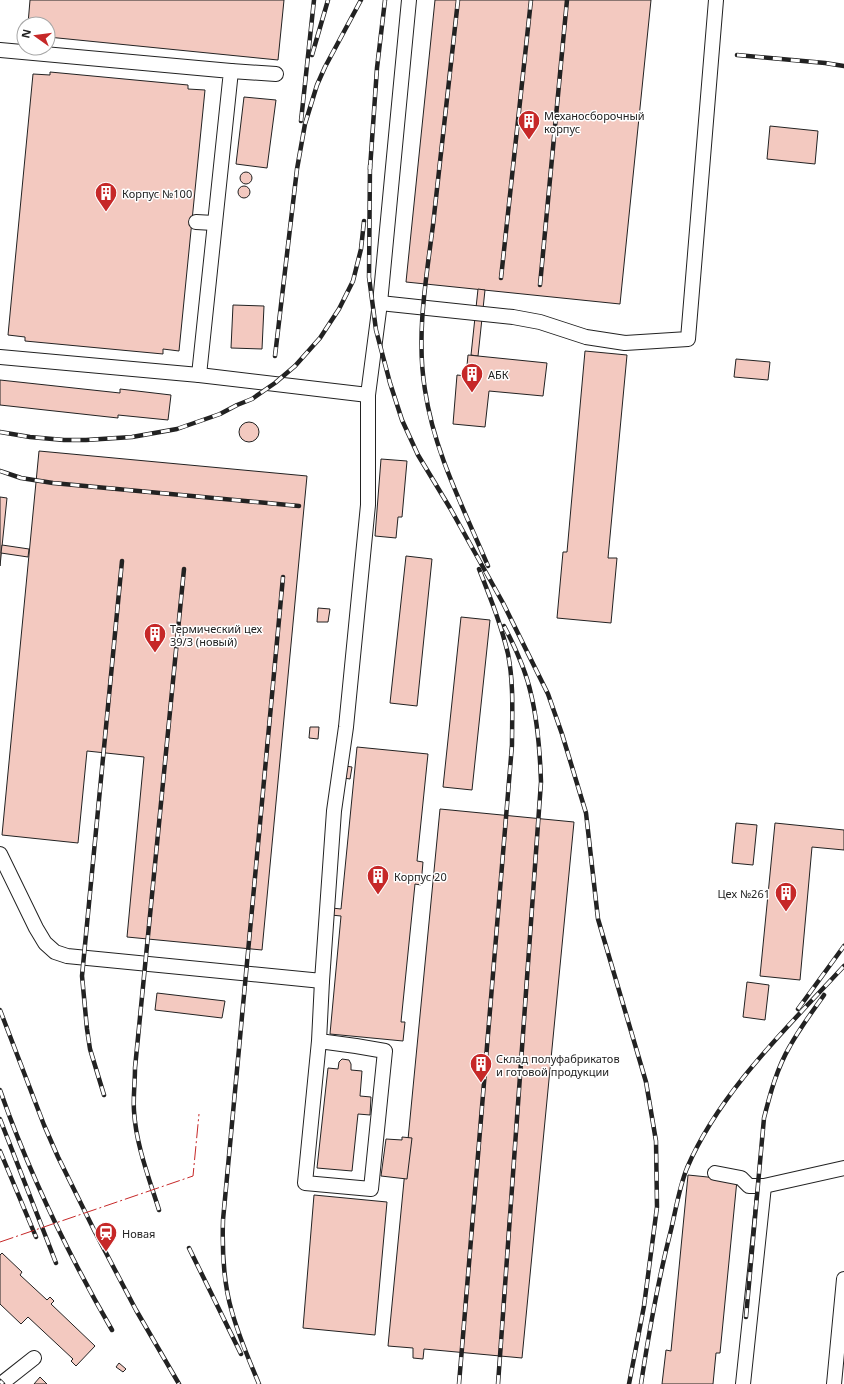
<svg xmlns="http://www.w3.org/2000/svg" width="844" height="1384" font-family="'Noto Sans',sans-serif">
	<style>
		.building { fill: #f3c9c0; stroke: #222 }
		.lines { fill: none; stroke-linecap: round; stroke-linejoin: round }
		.minor-casing { stroke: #222; stroke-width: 16 }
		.minor { stroke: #fff; stroke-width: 14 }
		.rail-casing { stroke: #222; stroke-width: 4.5 }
		.rail { stroke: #fff; stroke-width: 3; stroke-dasharray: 9; stroke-linecap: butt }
		.power { stroke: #c62828; stroke-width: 1; stroke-dasharray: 14 3 2 3; stroke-linecap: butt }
		.labels { text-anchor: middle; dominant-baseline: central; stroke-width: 3; stroke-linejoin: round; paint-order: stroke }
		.poi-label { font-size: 11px; fill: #222; stroke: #fff; text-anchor: start }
	</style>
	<rect width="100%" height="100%" fill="#fff"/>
	<g class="building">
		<polygon points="30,0 284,0 278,60 48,37 48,24 28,24"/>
		<polygon points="435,0 651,0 620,304 406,282"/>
		<polygon points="50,72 188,85 188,89 205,90 179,351 163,349 163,354 25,341 25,337 8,335 33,74 50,75"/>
		<polygon points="244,97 276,100 267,168 236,164"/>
		<polygon points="770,126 818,131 815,164 767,159"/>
		<circle cx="246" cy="178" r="6"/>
		<circle cx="244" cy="192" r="6"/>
		<polygon points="478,289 485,290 478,356 471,355"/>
		<polygon points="233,305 264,306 262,349 231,348"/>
		<polygon points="585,351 627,355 608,558 617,558 611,623 557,618 563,552 567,552"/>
		<polygon points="468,355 547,363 543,396 489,391 485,427 453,424 457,375 466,376"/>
		<polygon points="736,359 770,362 768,380 734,377"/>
		<polygon points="0,380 120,393 120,389 171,395 168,420 118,415 118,418 0,405"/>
		<circle cx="249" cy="432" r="10"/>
		<polygon points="39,451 307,476 262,950 127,937 144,757 87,751 78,843 2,835"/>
		<polygon points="381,459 407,461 402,517 398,517 396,538 375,536"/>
		<polygon points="0,497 7,498 0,566"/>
		<polygon points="2,545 29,549 28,557 1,553"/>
		<polygon points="406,556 432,559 417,706 390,703"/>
		<polygon points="318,608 330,609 328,622 317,622"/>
		<polygon points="461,617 490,620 472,790 443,787"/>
		<polygon points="310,727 319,727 318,739 309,738"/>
		<polygon points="357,747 428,754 417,861 423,862 421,885 415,884 401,1022 405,1022 403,1041 330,1034 341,916 331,915 332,908 341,909"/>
		<polygon points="345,766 352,767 350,779 344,778"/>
		<polygon points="440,809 574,822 522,1358 424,1349 423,1359 413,1358 413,1348 388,1346"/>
		<polygon points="736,823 757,825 753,865 732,863"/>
		<polygon points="775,823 844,830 844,850 812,847 800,980 760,976"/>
		<polygon points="747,982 769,985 765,1020 743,1017"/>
		<polygon points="157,993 225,1001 222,1018 155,1010"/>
		<polygon points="342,1059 349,1060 351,1064 351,1070 362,1071 360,1096 371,1097 370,1115 358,1114 352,1171 317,1168 328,1068 338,1069 339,1062"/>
		<polygon points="402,1137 412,1138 407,1179 381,1176 386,1139 402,1140"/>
		<polygon points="688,1175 737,1180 720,1353 716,1353 713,1384 662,1384 666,1350 671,1351"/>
		<polygon points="314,1195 387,1202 375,1335 303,1328"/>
		<polygon points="2,1253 22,1272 20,1275 47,1300 50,1297 54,1301 51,1304 95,1346 76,1366 71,1361 73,1359 28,1317 21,1324 0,1304 0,1255"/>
		<polygon points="119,1363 126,1369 123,1372 116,1367"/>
		<polygon points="40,1377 47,1384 34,1384"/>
	</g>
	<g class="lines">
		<g class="minor-casing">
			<g id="minor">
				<polyline points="0,50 231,71 199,375"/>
				<polyline points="231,71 276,74"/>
				<polyline points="196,222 214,223"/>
				<polyline points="380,303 513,317 540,322 586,337 625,343 688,339 716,0"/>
				<polyline points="0,357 199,375 368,395 380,303 409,0"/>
				<polyline points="0,854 36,928 45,943 55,952 67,956 322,981 334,811 346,727 368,505 368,395"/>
				<polyline points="319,1041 356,1046 385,1051 371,1189 305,1183 319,1041 322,981"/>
				<polyline points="715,1173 741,1178 749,1186 764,1186 743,1384"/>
				<polyline points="764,1186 844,1168"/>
				<polyline points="1,1384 34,1358"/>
				<polyline points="834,1384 844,1279"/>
			</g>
		</g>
		<use href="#minor" class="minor"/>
		<g class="rail-casing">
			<g id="rail">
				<path d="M 458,0 C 450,75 441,150 433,225 C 426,280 416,336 425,390 C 434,452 464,509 488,566"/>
				<polyline points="312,55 328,0"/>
				<polyline points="737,55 825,63 844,66"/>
				<polyline points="301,121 314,0"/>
				<polyline points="370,165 369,277 376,330 390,383 402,420 418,455 450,508 503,603 548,694 562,734 586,813 598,919 646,1082 656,1141 657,1207 644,1306 629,1384"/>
				<polyline points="370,169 377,68 385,0"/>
				<polyline points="501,278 531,0"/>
				<polyline points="540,285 567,0"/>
				<polyline points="275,356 297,169 305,124 317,85 325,67 361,0"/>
				<polyline points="0,432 30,437 64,440 86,440 132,437 177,429 220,414 237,405 252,399 275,383 295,366 320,338 339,309 353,281 361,249 364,221"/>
				<polyline points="0,471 21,478 53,483 299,506"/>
				<polyline points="798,1009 844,946"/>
				<polyline points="0,1010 44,1125 58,1157 95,1232 136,1310 179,1384"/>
				<path d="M 0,1090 C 29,1173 68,1254 112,1330"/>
				<polyline points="104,1095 90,1049 87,1029 82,976 122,561"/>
				<polyline points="0,1119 56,1263"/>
				<polyline points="0,1151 36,1237"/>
				<path d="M 159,1210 C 149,1178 136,1145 134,1111 C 133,1097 135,1083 135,1068 L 184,569"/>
				<polyline points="189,1248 241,1354"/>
				<path d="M 746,1317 L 764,1118 C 770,1094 777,1068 790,1046 C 800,1028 812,1012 824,995"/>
				<polyline points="0,1381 3,1384"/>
				<path d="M 259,1384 C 249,1360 239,1337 232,1312 C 223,1282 222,1251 223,1220 L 283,577"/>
				<path d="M 459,1384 L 512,745 C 512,715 514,684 508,654 C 501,624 490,597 479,569"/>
				<path d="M 498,1384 L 541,782 C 540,753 538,723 531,694 C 526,671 515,647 504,626"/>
				<path d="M 641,1384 C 649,1332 658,1280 671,1230 C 676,1209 679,1188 687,1168 C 720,1091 788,1027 844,966"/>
			</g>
		</g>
		<use href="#rail" class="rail"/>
		<polyline class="power" points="0,1242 193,1176 199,1114"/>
	</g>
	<defs>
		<g id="building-pin" transform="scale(1.15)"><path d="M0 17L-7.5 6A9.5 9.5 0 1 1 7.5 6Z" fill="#c62828" stroke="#fff"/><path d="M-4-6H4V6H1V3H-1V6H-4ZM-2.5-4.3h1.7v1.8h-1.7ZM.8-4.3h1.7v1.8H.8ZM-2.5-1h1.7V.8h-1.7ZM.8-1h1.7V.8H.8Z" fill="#fff"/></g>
		<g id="station-pin" transform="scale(1.15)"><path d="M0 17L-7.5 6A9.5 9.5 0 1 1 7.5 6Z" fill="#c62828" stroke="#fff"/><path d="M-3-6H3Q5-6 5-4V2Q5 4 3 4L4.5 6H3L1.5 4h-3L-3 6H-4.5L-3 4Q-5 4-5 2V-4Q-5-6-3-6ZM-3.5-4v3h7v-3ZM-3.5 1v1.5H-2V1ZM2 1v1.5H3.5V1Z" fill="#fff"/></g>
	</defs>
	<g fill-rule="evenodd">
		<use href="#building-pin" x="529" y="121"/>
		<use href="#building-pin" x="106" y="193"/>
		<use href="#building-pin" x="472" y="374"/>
		<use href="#building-pin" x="155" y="634"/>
		<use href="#building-pin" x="378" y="876"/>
		<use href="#building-pin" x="786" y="893"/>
		<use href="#building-pin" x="481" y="1064"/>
		<use href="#station-pin" x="106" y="1233"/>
	</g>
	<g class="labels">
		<g class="poi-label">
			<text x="544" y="115">Механосборочный<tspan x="544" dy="13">корпус</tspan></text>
			<text x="122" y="193">Корпус №100</text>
			<text x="488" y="374">АБК</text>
			<text x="170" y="628">Термический цех<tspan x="170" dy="13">39/3 (новый)</tspan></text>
			<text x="394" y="876">Корпус 20</text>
			<text x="770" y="893" text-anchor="end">Цех №261</text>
			<text x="496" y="1058">Склад полуфабрикатов<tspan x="496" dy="13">и готовой продукции</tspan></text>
			<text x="122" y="1233">Новая</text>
		</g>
	</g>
	<g transform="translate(36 36) rotate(284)"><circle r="19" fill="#ffffff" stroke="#a7a7a7"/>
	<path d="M0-3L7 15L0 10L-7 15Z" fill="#c62828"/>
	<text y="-6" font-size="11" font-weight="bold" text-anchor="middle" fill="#222222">N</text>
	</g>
</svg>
